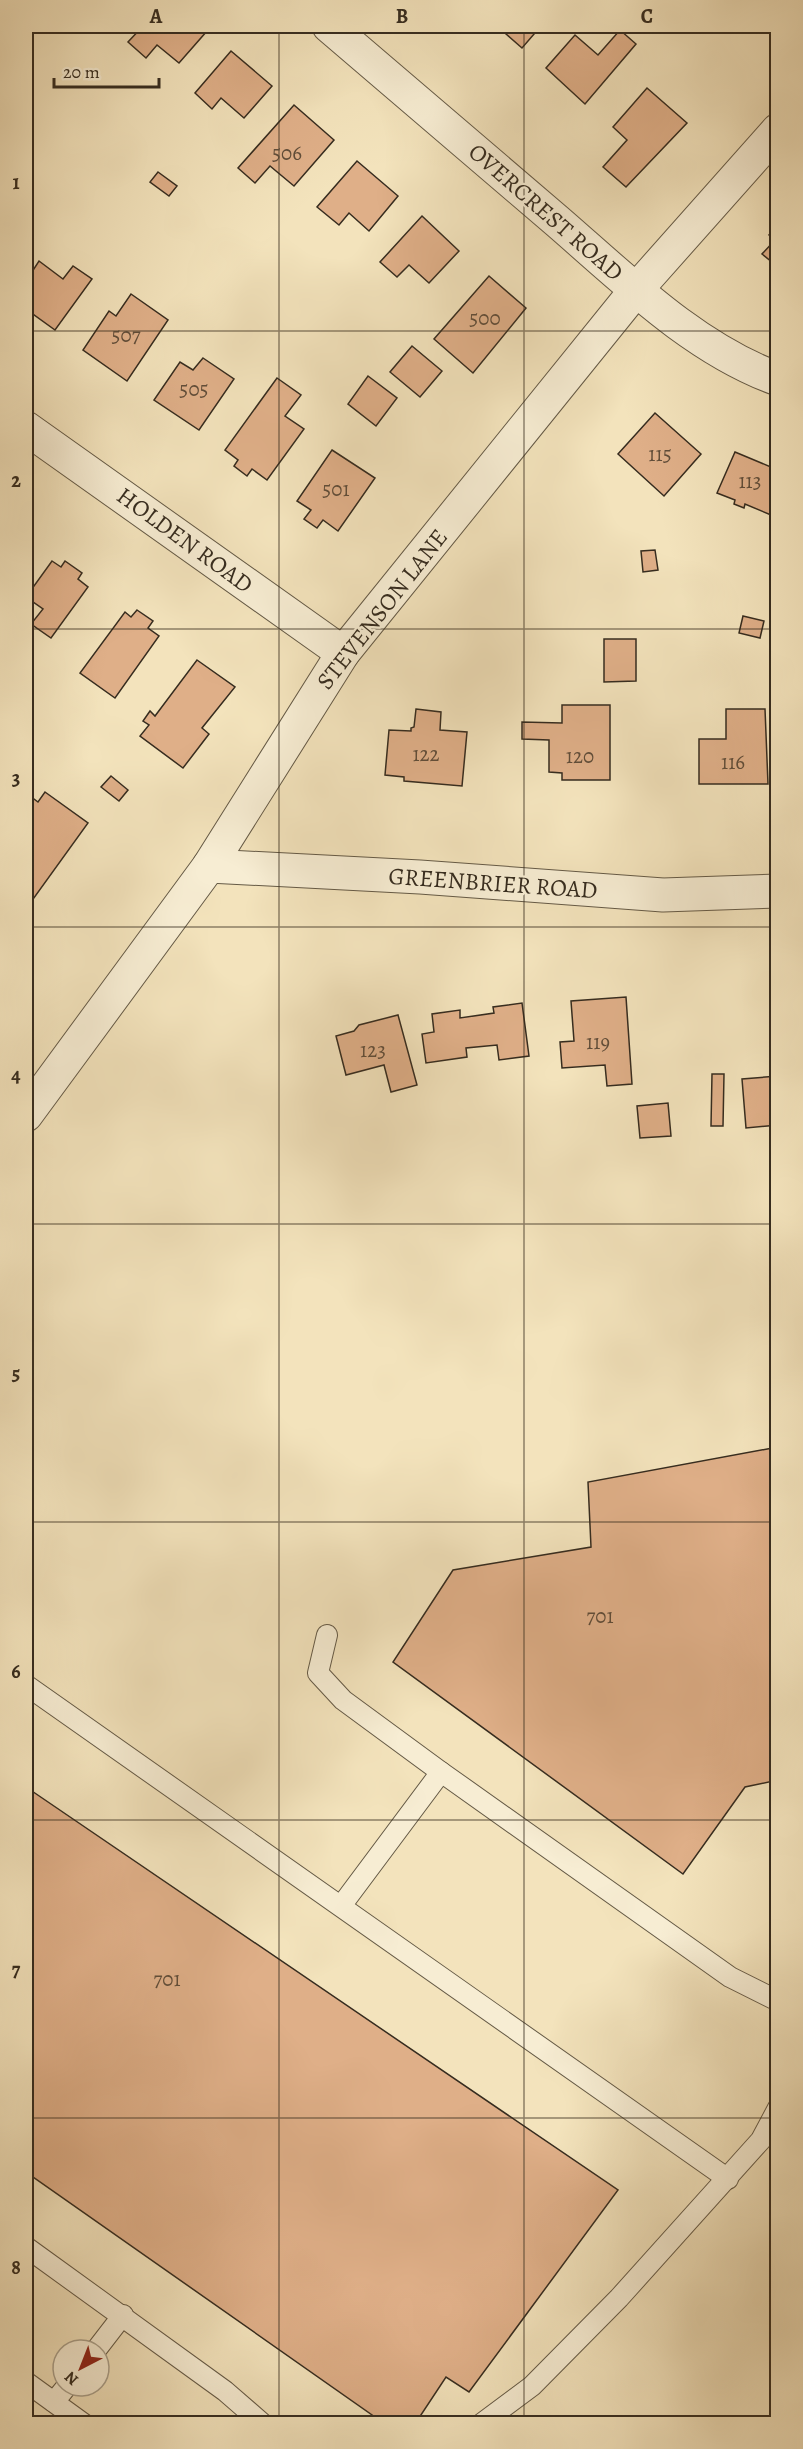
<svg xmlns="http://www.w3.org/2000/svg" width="803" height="2449" font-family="Alegreya,serif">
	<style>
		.building { fill: #dfaf88; stroke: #362c1f; stroke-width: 1.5 }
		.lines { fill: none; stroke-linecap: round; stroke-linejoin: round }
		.service-casing { stroke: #655a46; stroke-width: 22 }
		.minor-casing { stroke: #655a46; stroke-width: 35 }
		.service { stroke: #f7edd3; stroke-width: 20 }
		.minor { stroke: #f7edd3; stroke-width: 33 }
		.grid { fill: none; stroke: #362c1f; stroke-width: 1.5; stroke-opacity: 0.55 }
		.labels { text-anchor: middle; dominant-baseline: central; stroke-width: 4.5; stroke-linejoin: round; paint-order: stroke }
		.number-label { font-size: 21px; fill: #604d39 }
		.street-label { font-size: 24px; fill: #362c1f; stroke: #f7edd3 }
		.neatline { fill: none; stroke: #362c1f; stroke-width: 2 }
		.grid-label { font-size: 20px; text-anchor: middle; font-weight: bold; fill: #362c1f }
	</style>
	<rect width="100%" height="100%" fill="#f3e3bc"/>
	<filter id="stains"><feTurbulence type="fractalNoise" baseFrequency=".00333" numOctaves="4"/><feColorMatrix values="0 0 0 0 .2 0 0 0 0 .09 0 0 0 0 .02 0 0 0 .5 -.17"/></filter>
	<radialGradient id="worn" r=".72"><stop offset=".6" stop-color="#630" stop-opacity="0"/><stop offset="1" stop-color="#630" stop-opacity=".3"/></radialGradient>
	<g class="building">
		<polygon points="143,26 201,26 207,31 179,63 157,45 146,58 128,42"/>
		<polygon points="497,26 541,26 522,48"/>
		<polygon points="620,30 636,44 585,104 546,68 575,35 598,55"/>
		<polygon points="231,51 272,86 244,118 221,98 212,109 195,93"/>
		<polygon points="647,88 687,123 626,187 603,167 627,140 613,127"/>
		<polygon points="294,105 334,140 294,186 270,166 255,183 238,168"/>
		<polygon points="357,161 398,196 369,231 349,213 339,225 317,207"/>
		<polygon points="158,172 177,186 169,196 150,182"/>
		<polygon points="422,216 459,251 429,283 409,265 397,277 380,262"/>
		<polygon points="778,225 778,267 762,254 775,240 769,235"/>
		<polygon points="39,261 63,279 73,266 92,279 55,330 26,309 26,281"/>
		<polygon points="489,276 526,308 473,373 434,339"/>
		<polygon points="131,294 168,320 127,381 83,350 109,311 116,316"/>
		<polygon points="412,346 442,371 420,397 390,372"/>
		<polygon points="203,358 234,379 199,430 154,400 180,362 193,370"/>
		<polygon points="368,376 397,398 376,426 348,404"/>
		<polygon points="277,378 301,395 285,416 304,429 267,480 252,469 247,476 234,466 238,460 225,450"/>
		<polygon points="655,413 701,454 664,496 618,454"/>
		<polygon points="332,450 375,478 338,531 323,520 317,528 304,519 311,510 297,501"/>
		<polygon points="735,452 778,470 778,500 771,515 745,504 744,508 734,504 735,500 717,493"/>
		<polygon points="655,550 658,570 643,572 641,551"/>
		<polygon points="52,561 61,567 65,561 82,573 78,579 88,587 51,638 31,624 43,609 26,597"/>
		<polygon points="137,610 153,621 148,628 159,636 115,698 80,673 125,612 131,617"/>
		<polygon points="743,616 764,621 760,638 739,633"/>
		<polygon points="604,639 636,639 636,681 604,682"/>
		<polygon points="197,660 235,687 202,728 209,734 183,768 140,736 149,725 143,721 150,711 155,716"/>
		<polygon points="562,705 610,705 610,780 562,780 562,773 549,772 549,740 522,739 522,722 562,723"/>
		<polygon points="416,709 441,712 440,730 467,732 462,786 404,781 404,777 385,775 389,730 411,731 411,728 414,727"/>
		<polygon points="726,709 765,709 768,784 699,784 699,739 726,739"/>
		<polygon points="111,776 128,790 119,801 101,787"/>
		<polygon points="45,792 88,823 31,902 26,898 26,793 38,802"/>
		<polygon points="626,997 632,1084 607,1086 605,1065 562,1068 560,1042 574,1041 571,1001"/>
		<polygon points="522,1003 529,1056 499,1060 497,1045 466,1048 467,1057 426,1063 422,1034 434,1032 432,1014 460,1010 460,1018 494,1013 493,1007"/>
		<polygon points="398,1015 417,1085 391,1092 384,1065 346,1075 336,1036 354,1031 359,1025"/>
		<polygon points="712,1074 724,1074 723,1126 711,1126"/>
		<polygon points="778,1076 778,1125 746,1128 742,1079"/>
		<polygon points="668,1103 671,1136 640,1138 637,1106"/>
		<polygon points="778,1447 778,1780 745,1787 683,1874 393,1662 453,1570 591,1547 588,1482"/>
		<polygon points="26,1787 618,2190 469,2392 446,2377 415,2424 385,2424 26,2172"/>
	</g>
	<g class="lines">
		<g class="service-casing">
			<g id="service">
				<polyline points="327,1635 318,1673 343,1700 441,1772 730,1977 778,2001"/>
				<polyline points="26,1685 728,2179"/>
				<polyline points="341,1906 441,1772"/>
				<polyline points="26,2247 225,2391 263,2424"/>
				<polyline points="96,2350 123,2315"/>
				<polyline points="26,2382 84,2424"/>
				<polyline points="54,2402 67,2386"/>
				<polyline points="481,2424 532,2386 619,2298 761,2140 778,2108"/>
			</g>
		</g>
		<g class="minor-casing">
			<g id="minor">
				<path d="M 329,26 C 405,91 481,156 557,221 C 623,278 694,349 778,379"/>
				<polyline points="26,428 343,653"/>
				<polyline points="209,866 420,877 663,895 778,891"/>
				<polyline points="26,1115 209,866 343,653 636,290 778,130"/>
			</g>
		</g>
		<use href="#service" class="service"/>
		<use href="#minor" class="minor"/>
	</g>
	<path class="grid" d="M 279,26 L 279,2424M 524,26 L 524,2424M 26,331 L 778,331M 26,629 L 778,629M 26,927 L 778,927M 26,1224 L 778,1224M 26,1522 L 778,1522M 26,1820 L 778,1820M 26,2118 L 778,2118"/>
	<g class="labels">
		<g class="number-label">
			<text x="287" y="153">506</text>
			<text x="485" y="318">500</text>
			<text x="126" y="335">507</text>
			<text x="194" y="389">505</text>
			<text x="660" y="454">115</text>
			<text x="750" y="481">113</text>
			<text x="336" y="489">501</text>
			<text x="426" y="754">122</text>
			<text x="580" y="756">120</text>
			<text x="733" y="762">116</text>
			<text x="598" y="1042">119</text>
			<text x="373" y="1050">123</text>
			<text x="600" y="1616">701</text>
			<text x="167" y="1979">701</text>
		</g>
		<g class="street-label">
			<text transform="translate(546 212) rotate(41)">OVERCREST ROAD</text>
			<text transform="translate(185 540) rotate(36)">HOLDEN ROAD</text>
			<text transform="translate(382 609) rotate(-52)">STEVENSON LANE</text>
			<text transform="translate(493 883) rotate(4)">GREENBRIER ROAD</text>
		</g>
	</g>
	<rect width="803" height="2449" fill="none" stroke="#f3e3bc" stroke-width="66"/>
	<g transform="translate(81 2368) rotate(222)"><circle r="28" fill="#f7edd3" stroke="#aaa08b" stroke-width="1.5"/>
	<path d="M0-4.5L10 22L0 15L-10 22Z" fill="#8f2418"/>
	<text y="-9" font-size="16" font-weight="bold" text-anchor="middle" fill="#362c1f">N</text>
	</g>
	<path d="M54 78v9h105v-9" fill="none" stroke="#362c1f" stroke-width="3"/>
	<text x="63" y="78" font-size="18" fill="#362c1f" stroke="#f7edd3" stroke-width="4.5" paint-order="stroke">20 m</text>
	<rect x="33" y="33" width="737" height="2383" class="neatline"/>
	<g class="grid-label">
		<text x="156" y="23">A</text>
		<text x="402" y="23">B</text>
		<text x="647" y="23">C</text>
		<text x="16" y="189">1</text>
		<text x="16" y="487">2</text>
		<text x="16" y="785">3</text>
		<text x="16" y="1082">4</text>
		<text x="16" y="1380">5</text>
		<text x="16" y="1678">6</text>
		<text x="16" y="1976">7</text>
		<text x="16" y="2274">8</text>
	</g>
	<rect width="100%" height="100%" filter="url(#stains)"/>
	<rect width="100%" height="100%" fill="url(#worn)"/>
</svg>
